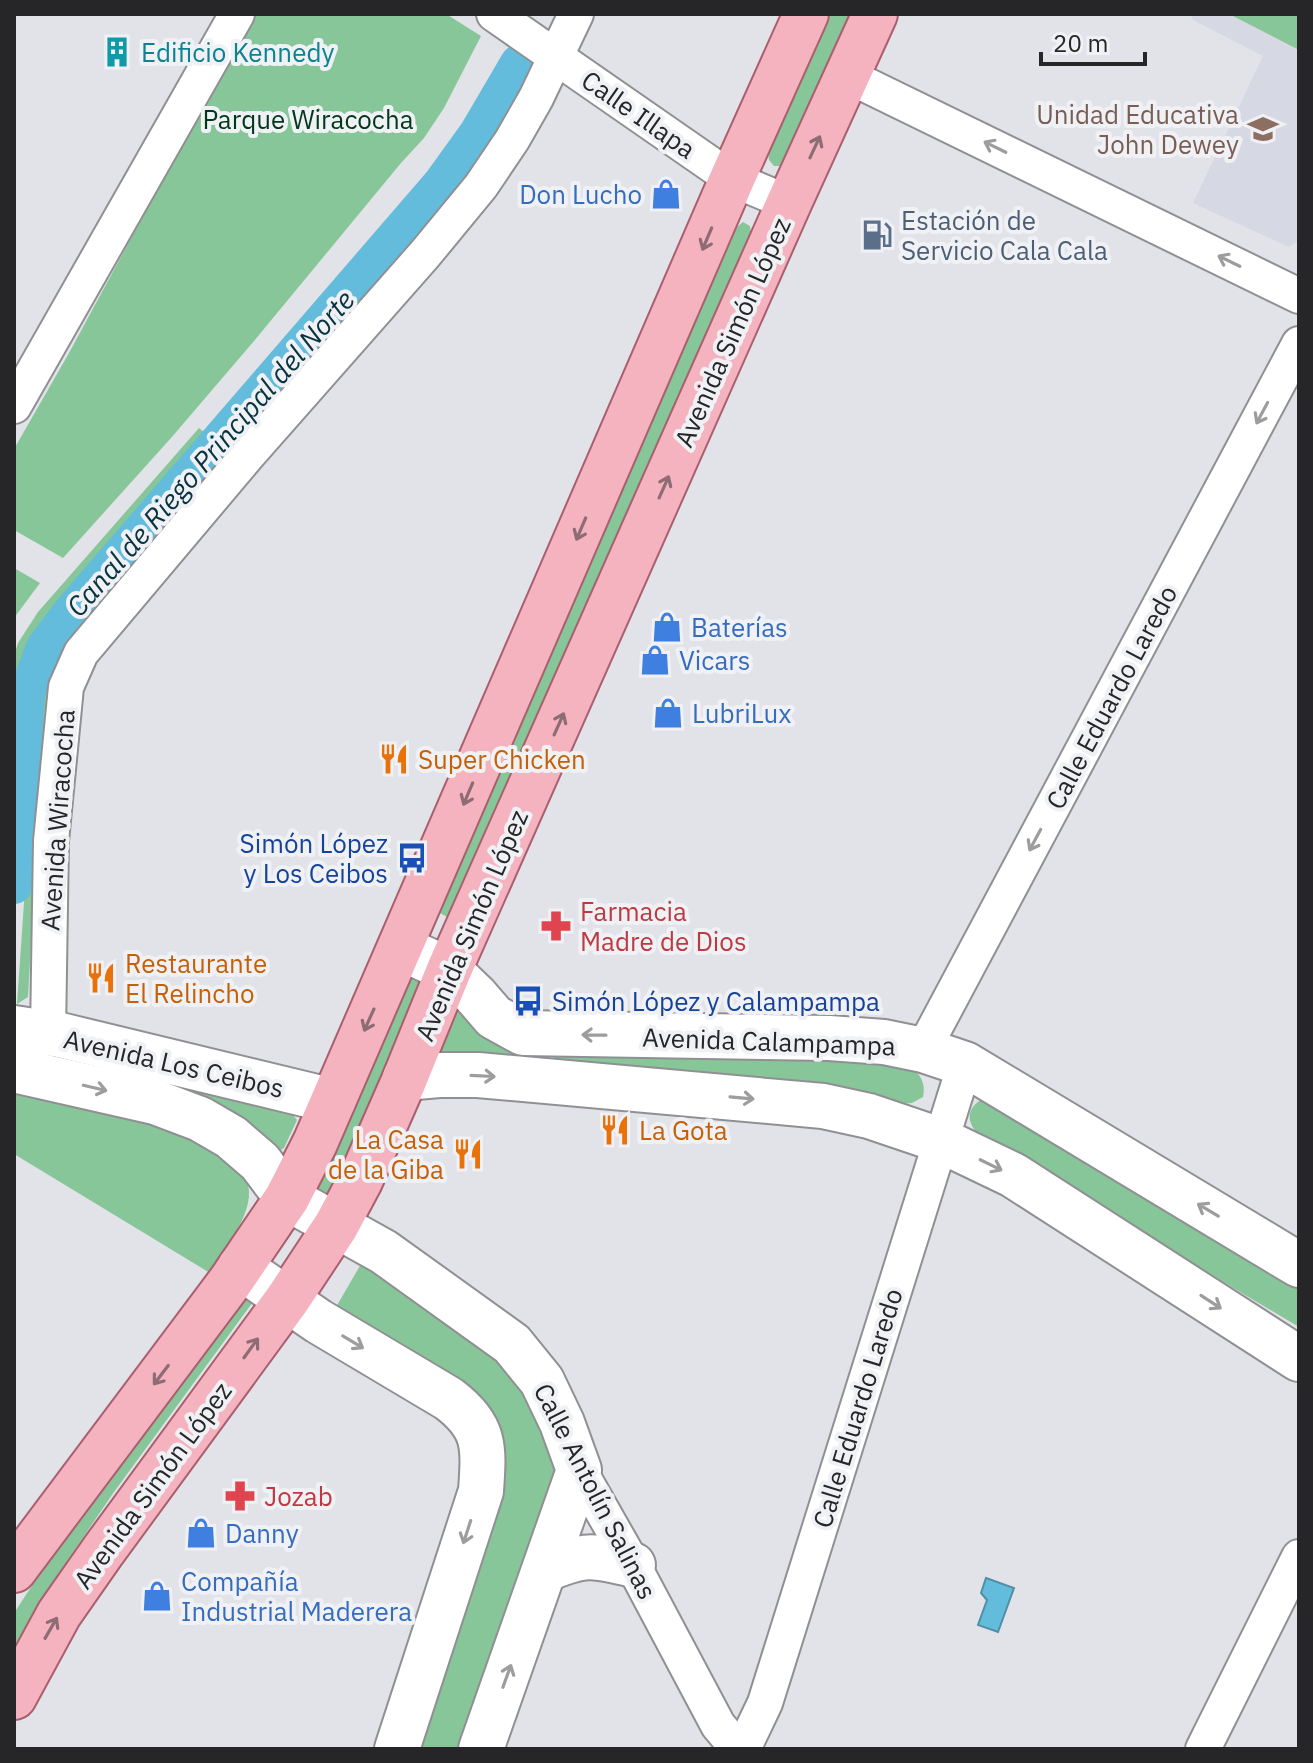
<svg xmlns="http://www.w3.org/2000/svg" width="1313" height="1763" font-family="'IBM Plex Sans',sans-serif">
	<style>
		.built { fill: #d6d8e4 }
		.green { fill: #87c698 }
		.water { fill: #63bcdb; stroke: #518fa5; stroke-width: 2 }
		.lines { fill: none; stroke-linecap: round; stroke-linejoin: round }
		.canal { stroke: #63bcdb; stroke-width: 36 }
		.minor-casing { stroke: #909094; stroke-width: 38 }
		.tertiary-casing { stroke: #909094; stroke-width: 48 }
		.primary-casing { stroke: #a95f6e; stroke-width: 48 }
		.minor { stroke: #fff; stroke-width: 34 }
		.tertiary { stroke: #fff; stroke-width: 44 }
		.primary { stroke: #f5b2bf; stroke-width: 44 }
		.oneway { stroke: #8e6c74 }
		.oneway2 { stroke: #9d9d9e }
		.labels { text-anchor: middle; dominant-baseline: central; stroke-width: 8; stroke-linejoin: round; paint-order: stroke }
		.culture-label { font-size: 26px; fill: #0d838f; stroke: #f0f1f5; text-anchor: start }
		.street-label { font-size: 26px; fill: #262628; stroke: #f0f1f5 }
		.education-label { font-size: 26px; fill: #785e54; stroke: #f0f1f5; text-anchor: end }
		.park-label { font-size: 26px; fill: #023719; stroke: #f0f1f5 }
		.shop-label { font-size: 26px; fill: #366cbe; stroke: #f0f1f5; text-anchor: start }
		.service-label { font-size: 26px; fill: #4e5e75; stroke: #f0f1f5; text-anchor: start }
		.food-label { font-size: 26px; fill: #c56008; stroke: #f0f1f5; text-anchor: start }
		.transit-label { font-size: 26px; fill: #164399; stroke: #f0f1f5; text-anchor: end }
		.health-label { font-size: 26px; fill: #be3a42; stroke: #f0f1f5; text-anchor: start }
		.water-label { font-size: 28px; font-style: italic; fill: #083340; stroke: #f0f1f5 }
	</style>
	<rect width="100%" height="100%" fill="#e2e3e8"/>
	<polygon class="built" points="1194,14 1299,14 1299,240 1289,247 1193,203 1263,56 1191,19"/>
	<g class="green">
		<polygon points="252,14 446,14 481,36 444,108 424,138 401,163 254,341 171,438 63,558 14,530 14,449 69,353"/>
		<polygon points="828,14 850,14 786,159 781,166 774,166 769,160 768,152"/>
		<polygon points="1229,14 1299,14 1299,50"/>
		<polygon points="743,222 750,226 751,233 454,916 447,917 440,913 439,906 737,227"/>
		<polygon points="199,428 205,433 50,617 30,648 20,677 14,772 14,655 18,643 38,612"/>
		<polygon points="223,449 233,456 79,640 35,872 28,997 17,1004 39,686 49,658 68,632"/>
		<polygon points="14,568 40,583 14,618"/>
		<polygon points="409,972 424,979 331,1191 325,1198 312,1194"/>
		<polygon points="459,999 491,1036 526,1056 482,1054 435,1058"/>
		<polygon points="14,1044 288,1109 297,1120 284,1148 275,1153 73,1067"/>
		<path d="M 553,1051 L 899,1062 C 915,1068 927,1078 923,1097 L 912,1103 L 900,1104 L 554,1060 Z"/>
		<path d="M 14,1085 L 187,1132 L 245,1173 C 246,1179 249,1186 249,1192 C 250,1218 223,1252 210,1273 L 14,1154 Z"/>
		<path d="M 988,1096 L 1299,1281 L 1299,1327 L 985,1140 C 965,1125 963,1107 988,1096 Z"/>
		<polygon points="361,1264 460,1328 498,1358 526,1394 546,1427 556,1471 466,1749 412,1749 498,1457 332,1314"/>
		<polygon points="246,1287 258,1295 114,1492 58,1574 14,1648 14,1613 16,1610 64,1537"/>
	</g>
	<polygon class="water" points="986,1578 1014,1588 998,1632 978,1625 987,1600 981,1593"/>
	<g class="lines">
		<polyline class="canal" points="14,886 27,693 44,647 74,608 441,183 477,133 518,63"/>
		<g class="minor-casing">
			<g id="minor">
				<polyline points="494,14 732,179 789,203"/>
				<polyline points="848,76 1299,296"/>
				<polyline points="14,406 237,14"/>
				<polyline points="48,1034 51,841 66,687 81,653 247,456 425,254 481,186 512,140 536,98 576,14"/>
				<polyline points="923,1050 1299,344"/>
				<polyline points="579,1470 633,1565 718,1725 738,1749"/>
				<polyline points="743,1749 765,1703 965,1064"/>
				<polyline points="1203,1749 1299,1557"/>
			</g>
		</g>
		<g class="tertiary-casing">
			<g id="tertiary">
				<polyline points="401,948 449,970 475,995 494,1017 523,1033 829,1038 884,1042 923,1050 965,1064 1299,1265"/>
				<polyline points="14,1028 60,1035 333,1101"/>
				<polyline points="14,1070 155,1102 200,1119 231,1137 260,1162 287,1198 384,1252 512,1344 542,1381 562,1423 579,1470 481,1749"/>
				<polyline points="405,1078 439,1075 478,1075 823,1106 869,1116 940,1140 1013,1175 1299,1359"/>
				<path d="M 240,1267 L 318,1321 L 449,1399 C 486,1427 484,1447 481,1491 L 397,1749"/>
				<path d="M 545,1570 C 584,1553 593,1555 633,1565"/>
			</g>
		</g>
		<g class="primary-casing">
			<g id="primary">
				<polyline points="14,1570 230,1282 287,1198 315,1143 732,179 806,14"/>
				<polyline points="14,1697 59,1614 103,1551 287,1300 336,1226 360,1181 403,1083 449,970 789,203 875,14"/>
			</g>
		</g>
		<use href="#minor" class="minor"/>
		<use href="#tertiary" class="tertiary"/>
		<use href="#primary" class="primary"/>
	</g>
	<defs><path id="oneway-shaft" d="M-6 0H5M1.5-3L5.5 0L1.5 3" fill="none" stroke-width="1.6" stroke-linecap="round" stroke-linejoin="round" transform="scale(2)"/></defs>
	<g class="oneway">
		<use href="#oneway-shaft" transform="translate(815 147) rotate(-65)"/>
		<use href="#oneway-shaft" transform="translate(707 239) rotate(113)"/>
		<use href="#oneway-shaft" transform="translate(664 487) rotate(-66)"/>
		<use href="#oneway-shaft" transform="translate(581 529) rotate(113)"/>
		<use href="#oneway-shaft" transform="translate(559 724) rotate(-66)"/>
		<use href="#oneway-shaft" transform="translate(468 794) rotate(113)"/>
		<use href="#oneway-shaft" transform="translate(369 1020) rotate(114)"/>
		<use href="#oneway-shaft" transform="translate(251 1348) rotate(-54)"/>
		<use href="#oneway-shaft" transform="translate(161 1375) rotate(127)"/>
		<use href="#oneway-shaft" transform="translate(51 1628) rotate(-60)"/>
	</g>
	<g class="oneway2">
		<use href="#oneway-shaft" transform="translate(995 147) rotate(-154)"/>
		<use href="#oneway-shaft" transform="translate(1229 261) rotate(-154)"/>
		<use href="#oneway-shaft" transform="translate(1262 413) rotate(118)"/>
		<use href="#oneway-shaft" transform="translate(1035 840) rotate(118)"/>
		<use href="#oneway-shaft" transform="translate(594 1035) rotate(-179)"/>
		<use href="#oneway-shaft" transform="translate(483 1076) rotate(3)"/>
		<use href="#oneway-shaft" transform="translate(95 1088) rotate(13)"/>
		<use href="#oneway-shaft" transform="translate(742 1098) rotate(5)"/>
		<use href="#oneway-shaft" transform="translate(991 1165) rotate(26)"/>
		<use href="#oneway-shaft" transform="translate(1208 1210) rotate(-149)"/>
		<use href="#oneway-shaft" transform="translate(1211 1302) rotate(33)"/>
		<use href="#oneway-shaft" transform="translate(353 1342) rotate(31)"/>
		<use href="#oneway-shaft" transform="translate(467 1532) rotate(108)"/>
		<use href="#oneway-shaft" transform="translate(507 1676) rotate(-70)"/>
	</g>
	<defs>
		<g id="building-bare" transform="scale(2.4)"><path d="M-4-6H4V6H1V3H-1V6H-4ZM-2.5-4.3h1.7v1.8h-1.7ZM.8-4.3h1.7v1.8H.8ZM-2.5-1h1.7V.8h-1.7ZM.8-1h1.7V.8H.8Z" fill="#0f9aa8" stroke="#f0f1f5" stroke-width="2.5" paint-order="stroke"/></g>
		<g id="school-bare" transform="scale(2.4)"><path d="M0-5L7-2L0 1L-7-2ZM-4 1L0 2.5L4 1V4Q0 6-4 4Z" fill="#8d6e63" stroke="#f0f1f5" stroke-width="2.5" paint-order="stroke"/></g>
		<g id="shop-bare" transform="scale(2.4)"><path d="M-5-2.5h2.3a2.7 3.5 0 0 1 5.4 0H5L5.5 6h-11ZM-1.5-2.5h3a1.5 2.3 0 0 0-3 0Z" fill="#3f7fe0" stroke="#f0f1f5" stroke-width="2.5" paint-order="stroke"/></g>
		<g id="fuel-bare" transform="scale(2.4)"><path d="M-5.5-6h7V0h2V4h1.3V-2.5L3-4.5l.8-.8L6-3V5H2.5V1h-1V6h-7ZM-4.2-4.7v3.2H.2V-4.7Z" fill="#5c6f8a" stroke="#f0f1f5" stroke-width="2.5" paint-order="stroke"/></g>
		<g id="restaurant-bare" transform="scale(2.4)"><path d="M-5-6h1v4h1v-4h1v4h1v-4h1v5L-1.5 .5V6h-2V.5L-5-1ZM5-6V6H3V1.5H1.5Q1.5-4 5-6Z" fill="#e8710a" stroke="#f0f1f5" stroke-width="2.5" paint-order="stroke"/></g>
		<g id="bus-bare" transform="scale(2.4)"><path d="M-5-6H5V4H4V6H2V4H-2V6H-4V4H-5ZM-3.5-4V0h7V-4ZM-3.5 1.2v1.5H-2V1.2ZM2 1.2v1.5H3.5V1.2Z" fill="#1a4fb4" stroke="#f0f1f5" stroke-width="2.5" paint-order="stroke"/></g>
		<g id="pharmacy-bare" transform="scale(2.4)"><path d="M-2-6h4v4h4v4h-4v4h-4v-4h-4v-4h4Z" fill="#e0444e" stroke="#f0f1f5" stroke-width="2.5" paint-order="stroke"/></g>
	</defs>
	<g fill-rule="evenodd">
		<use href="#building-bare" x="117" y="52"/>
		<use href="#school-bare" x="1263" y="129"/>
		<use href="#shop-bare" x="666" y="194"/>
		<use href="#fuel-bare" x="877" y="235"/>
		<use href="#shop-bare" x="667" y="627"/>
		<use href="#shop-bare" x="655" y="660"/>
		<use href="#shop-bare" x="668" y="713"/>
		<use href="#restaurant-bare" x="394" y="759"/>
		<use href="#bus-bare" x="412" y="858"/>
		<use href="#pharmacy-bare" x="556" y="926"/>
		<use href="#restaurant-bare" x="101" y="978"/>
		<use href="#bus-bare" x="528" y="1001"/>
		<use href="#restaurant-bare" x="615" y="1130"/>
		<use href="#restaurant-bare" x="468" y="1154"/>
		<use href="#pharmacy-bare" x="240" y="1496"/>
		<use href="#shop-bare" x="201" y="1533"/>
		<use href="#shop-bare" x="157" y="1596"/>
	</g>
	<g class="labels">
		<g class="culture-label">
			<text x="141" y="52">Edificio Kennedy</text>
		</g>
		<g class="street-label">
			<text transform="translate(639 114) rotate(35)">Calle Illapa</text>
			<text transform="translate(732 332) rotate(-66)">Avenida Simón López</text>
			<text transform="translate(1111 697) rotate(-62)">Calle Eduardo Laredo</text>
			<text transform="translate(57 820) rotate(-86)">Avenida Wiracocha</text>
			<text transform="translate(471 925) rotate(-67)">Avenida Simón López</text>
			<text transform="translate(769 1041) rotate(2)">Avenida Calampampa</text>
			<text transform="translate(174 1063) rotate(13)">Avenida Los Ceibos</text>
			<text transform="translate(857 1408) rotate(-73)">Calle Eduardo Laredo</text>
			<text transform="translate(152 1485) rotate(-54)">Avenida Simón López</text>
			<text transform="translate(596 1491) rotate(63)">Calle Antolín Salinas</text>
		</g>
		<g class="education-label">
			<text x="1239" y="114">Unidad Educativa<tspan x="1239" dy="30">John Dewey</tspan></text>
		</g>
		<g class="park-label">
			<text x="308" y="119">Parque Wiracocha</text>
		</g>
		<g class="shop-label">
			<text x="642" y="194" text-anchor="end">Don Lucho</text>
			<text x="691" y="627">Baterías</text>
			<text x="679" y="660">Vicars</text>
			<text x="692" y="713">LubriLux</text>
			<text x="225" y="1533">Danny</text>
			<text x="181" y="1581">Compañía<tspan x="181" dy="30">Industrial Maderera</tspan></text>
		</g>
		<g class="service-label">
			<text x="901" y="220">Estación de<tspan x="901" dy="30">Servicio Cala Cala</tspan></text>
		</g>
		<g class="food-label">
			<text x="418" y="759">Super Chicken</text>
			<text x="125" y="963">Restaurante<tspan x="125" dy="30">El Relincho</tspan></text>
			<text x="639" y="1130">La Gota</text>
			<text x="444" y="1139" text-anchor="end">La Casa<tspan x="444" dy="30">de la Giba</tspan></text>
		</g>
		<g class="transit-label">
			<text x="388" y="843">Simón López<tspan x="388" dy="30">y Los Ceibos</tspan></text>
			<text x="552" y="1001" text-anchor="start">Simón López y Calampampa</text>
		</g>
		<g class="health-label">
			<text x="580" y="911">Farmacia<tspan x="580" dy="30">Madre de Dios</tspan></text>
			<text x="264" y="1496">Jozab</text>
		</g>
		<g class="water-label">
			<text transform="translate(210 453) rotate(-49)">Canal de Riego Principal del Norte</text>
		</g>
	</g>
	<rect width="1313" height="1763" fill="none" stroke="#262628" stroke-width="32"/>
	<path d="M1041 52v12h104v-12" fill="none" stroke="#262628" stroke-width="4"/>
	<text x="1053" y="52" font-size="24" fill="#262628" stroke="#f0f1f5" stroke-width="6" paint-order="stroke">20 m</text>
</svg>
